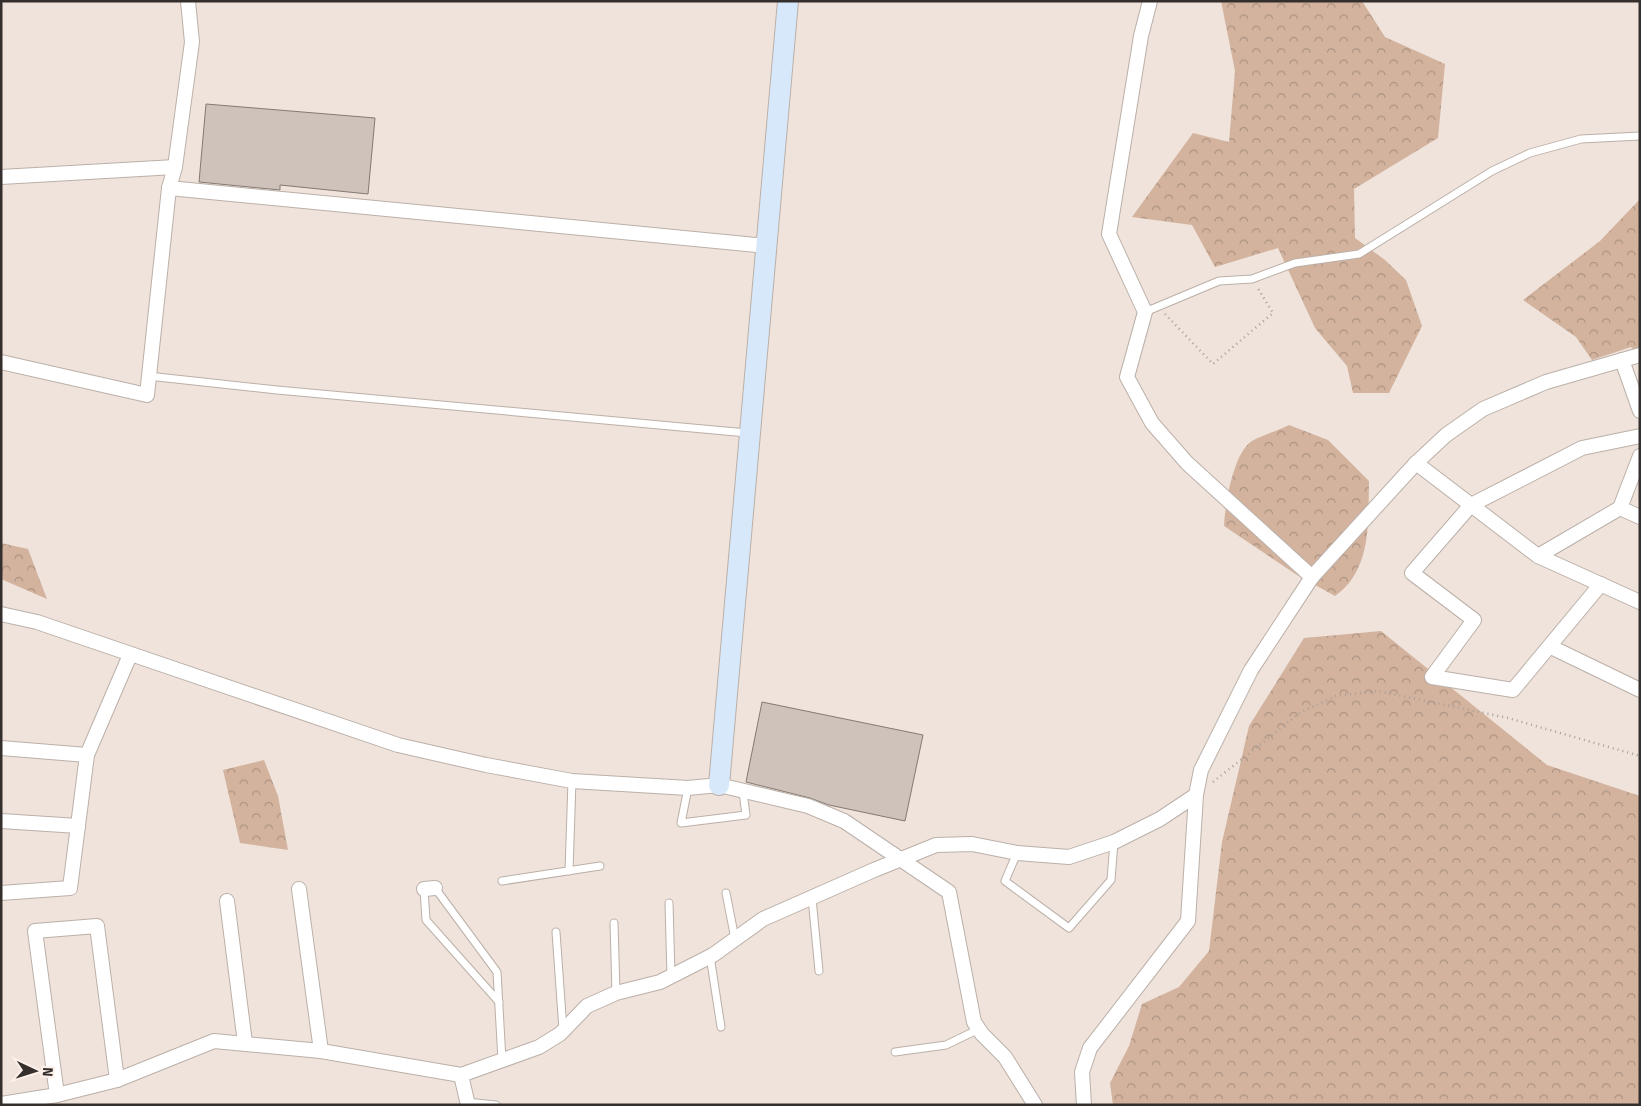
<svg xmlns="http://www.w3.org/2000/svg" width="1641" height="1106" font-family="'Fira Sans',sans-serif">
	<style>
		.forest { fill: url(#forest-crowns) }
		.building { fill: #cec2bb; stroke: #847a73 }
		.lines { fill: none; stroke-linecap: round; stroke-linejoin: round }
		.lane-casing { stroke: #bbb0a9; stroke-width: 9 }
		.street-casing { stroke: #bbb0a9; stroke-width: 16 }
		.secondary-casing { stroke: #bbb0a9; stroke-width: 22 }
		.path { stroke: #a9a09a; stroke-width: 2.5; stroke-dasharray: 1 4; stroke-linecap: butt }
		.lane { stroke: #fff; stroke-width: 7 }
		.street { stroke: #fff; stroke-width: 14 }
		.secondary { stroke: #d6e8f9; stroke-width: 20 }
	</style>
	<defs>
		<pattern id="forest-crowns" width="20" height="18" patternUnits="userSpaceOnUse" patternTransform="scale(1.25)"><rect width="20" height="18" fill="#d3b39e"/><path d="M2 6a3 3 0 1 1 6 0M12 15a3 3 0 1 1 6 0" fill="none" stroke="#ac9281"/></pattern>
	</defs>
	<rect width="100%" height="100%" fill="#efe3db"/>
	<g class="forest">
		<polygon points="1221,1 1362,1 1385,37 1445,64 1438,138 1354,189 1355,238 1385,260 1406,280 1422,326 1389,393 1353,393 1347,366 1315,328 1278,248 1215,267 1192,225 1132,217 1193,133 1229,142 1235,71"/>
		<polygon points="1640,199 1640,356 1631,347 1592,360 1576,337 1523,300 1600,241"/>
		<path d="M 1289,425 L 1328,440 L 1369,481 C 1368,522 1372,570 1335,596 L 1297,575 L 1224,526 C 1225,505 1233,453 1252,441 C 1263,435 1277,431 1289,425 Z"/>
		<polygon points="1,543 28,549 47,599 1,579"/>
		<polygon points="1381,631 1547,765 1640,796 1640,1105 1113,1105 1110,1083 1129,1046 1142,1004 1179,987 1209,951 1222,842 1249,726 1304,638"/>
		<polygon points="264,760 278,796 288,850 240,843 223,770"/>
	</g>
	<g class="building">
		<polygon points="206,104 375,118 368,194 280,185 280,190 199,182"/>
		<polygon points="762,702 923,735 905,821 829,805 810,798 746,782"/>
	</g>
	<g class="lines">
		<g class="lane-casing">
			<g id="lane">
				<polyline points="1145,312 1219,281 1252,279 1295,263 1359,254 1492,171 1530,153 1581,139 1640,136"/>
				<polyline points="148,376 277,390 747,433"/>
				<polyline points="688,788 681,823 746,815 743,792"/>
				<polyline points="1017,853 1005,881 1069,928 1111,880 1114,842"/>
				<polyline points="569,871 572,781"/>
				<polyline points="502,881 600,866"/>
				<polyline points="435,888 497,972 502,1060"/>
				<polyline points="424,889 426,920 499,1002"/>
				<polyline points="726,893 735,939"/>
				<polyline points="812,898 819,971"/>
				<polyline points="669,903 671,976"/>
				<polyline points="614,923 616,993"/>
				<polyline points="556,932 563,1030"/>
				<polyline points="710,956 721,1027"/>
				<polyline points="895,1052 946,1045 979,1029"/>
				<polyline points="467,1102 496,1105"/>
			</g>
		</g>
		<g class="street-casing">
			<g id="street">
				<polyline points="1150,1 1141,36 1109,234 1145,312 1127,377 1152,423 1187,463 1312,577"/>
				<polyline points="1,177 175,167"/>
				<polyline points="169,188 767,246"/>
				<polyline points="1622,360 1640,411"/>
				<polyline points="1,362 147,395 169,188 175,167 192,42 188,1"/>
				<polyline points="1416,463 1538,556 1640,602"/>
				<polyline points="1620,508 1640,517"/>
				<polyline points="1538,556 1620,508 1640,456"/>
				<polyline points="1601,584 1513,690 1432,677 1474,620 1412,573 1471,505 1582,448 1640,436"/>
				<polyline points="1,614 37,622 398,745 486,765 572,781 688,788 719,785 808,806 844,821 949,892 974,1022 982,1034 1005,1057 1035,1105"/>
				<polyline points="1551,647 1640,690"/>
				<polyline points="1,748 87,755"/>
				<polyline points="1,821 78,826"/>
				<polyline points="299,889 321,1051"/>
				<polyline points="424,889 435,888"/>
				<polyline points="1,893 70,888 87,755 130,655"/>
				<polyline points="227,901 245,1043"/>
				<polyline points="461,1075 468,1105"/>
				<polyline points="57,1095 35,931 97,926 117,1080"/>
				<polyline points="1,1104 57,1095 117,1080 214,1041 321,1051 461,1075 539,1047 560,1034 587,1006 616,993 660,982 713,955 763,919 874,870 936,845 972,844 1017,853 1069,857 1114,842 1160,819 1196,795"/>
				<polyline points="1084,1105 1082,1072 1090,1048 1188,921 1196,795 1201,770 1251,670 1312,577 1416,463 1446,435 1483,409 1546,382 1640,355"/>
			</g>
		</g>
		<g class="secondary-casing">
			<polyline id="secondary" points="719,785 788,1"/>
		</g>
		<g class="path">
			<polyline points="1165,314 1213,364 1273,313 1257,287"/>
			<polyline points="1213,782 1301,712 1336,696 1378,691 1508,718 1640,756"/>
		</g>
		<use href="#lane" class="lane"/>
		<use href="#street" class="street"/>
		<use href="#secondary" class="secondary"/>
	</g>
	<rect width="1641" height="1106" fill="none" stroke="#342f2c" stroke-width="5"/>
	<g transform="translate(35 1071) rotate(94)" stroke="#fcf0e9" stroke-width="4" paint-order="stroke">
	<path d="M0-4L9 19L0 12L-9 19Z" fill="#342f2c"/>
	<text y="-8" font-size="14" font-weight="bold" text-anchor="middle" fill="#342f2c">N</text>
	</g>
</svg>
